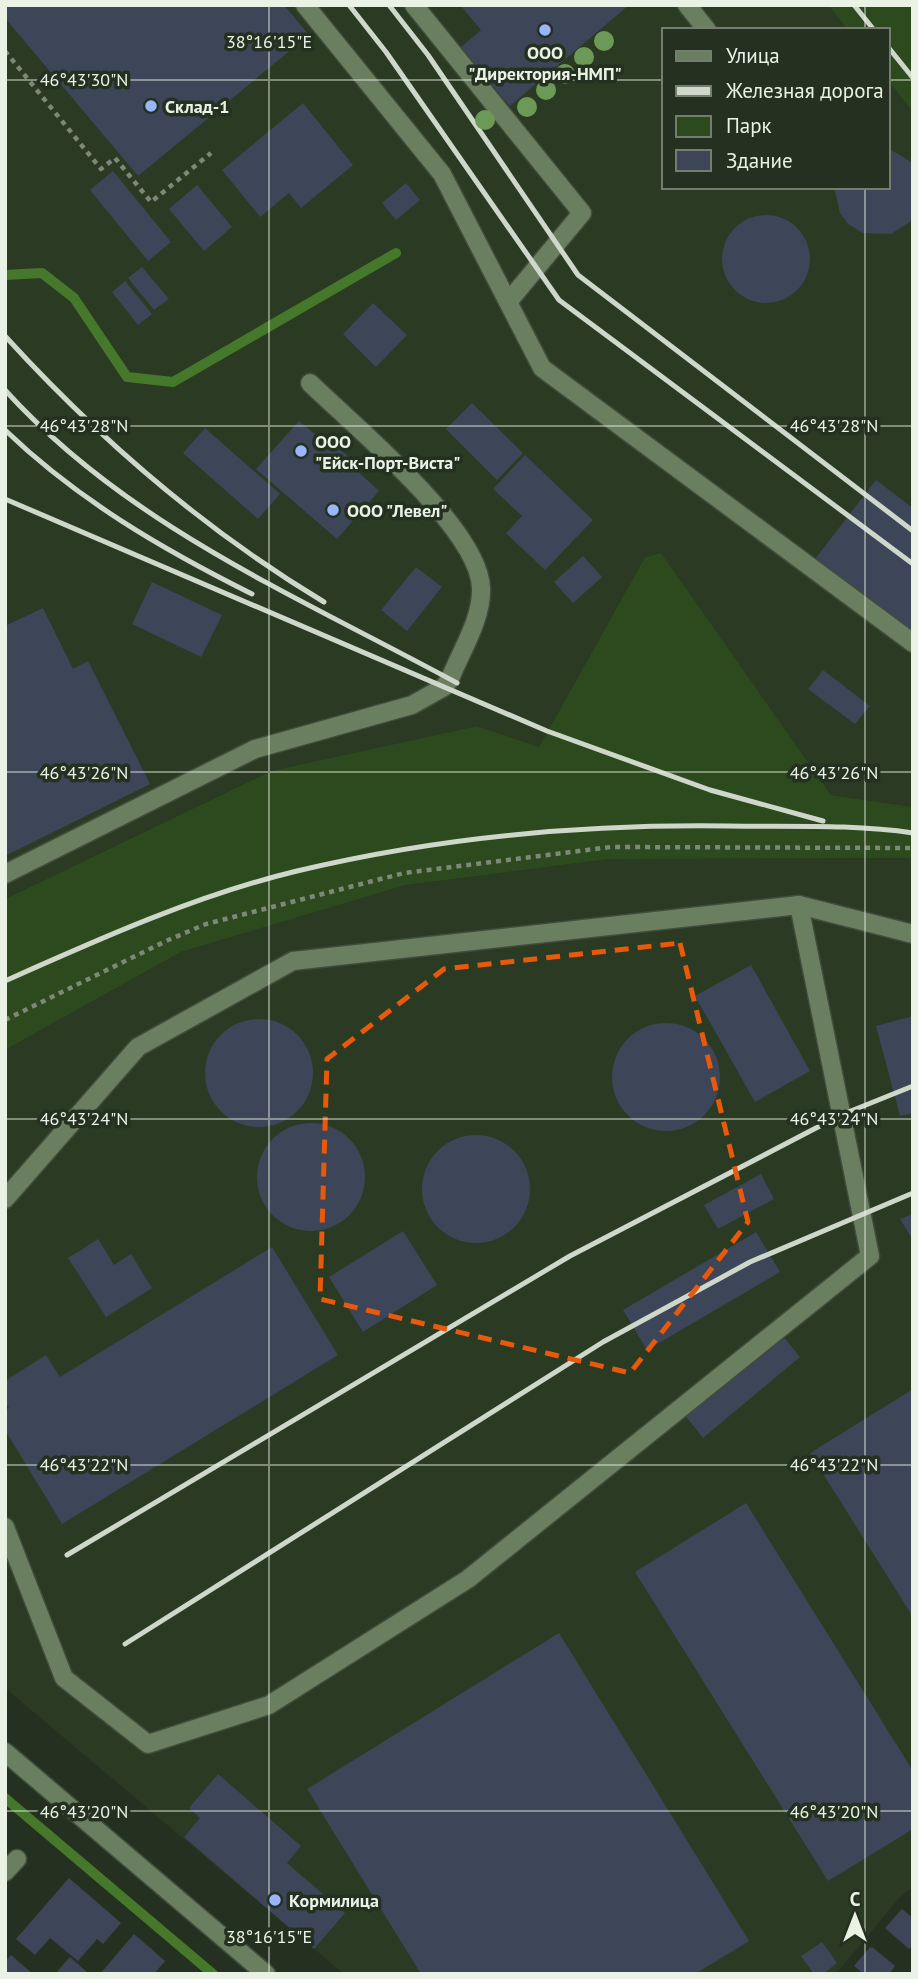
<svg xmlns="http://www.w3.org/2000/svg" width="918" height="1979" font-family="'PT Sans',sans-serif">
	<style>
		.built { fill: #2a3a23 }
		.green { fill: #2c4a1d }
		.lines { fill: none; stroke-linecap: round; stroke-linejoin: round }
		.stream { stroke: #46782b; stroke-width: 10 }
		.building { fill: #3d4558 }
		.minor-casing { stroke: #414c3c; stroke-width: 21 }
		.path { stroke: #7d8879; stroke-width: 4.5; stroke-dasharray: 5 5; stroke-linecap: butt }
		.minor { stroke: #697f5f; stroke-width: 18 }
		.rail { stroke: #ced7ca; stroke-width: 5 }
		.tree { fill: #6c9858 }
		.marked { fill: none; stroke: #e8590c; stroke-width: 5; stroke-dasharray: 14 9; stroke-linejoin: round }
		.ticks { fill: none; stroke: #eaf2e6; stroke-width: 2; stroke-opacity: 0.45 }
		.poi-dot { fill: #98b5fd; stroke: #253120; stroke-width: 2.5 }
		.labels { text-anchor: middle; dominant-baseline: central; stroke-width: 7; stroke-linejoin: round; paint-order: stroke }
		.poi-label { font-size: 18px; font-weight: bold; fill: #eaf2e6; stroke: #253120; text-anchor: start }
		.ticks-label { font-size: 18px; text-anchor: middle; fill: #eaf2e6; stroke: #253120; stroke-width: 7; stroke-linejoin: round; paint-order: stroke }
	</style>
	<rect width="100%" height="100%" fill="#253120"/>
	<g class="built">
		<polygon points="5,5 828,5 848,30 664,30 664,187 888,187 888,81 913,112 913,807 831,795 660,553 645,557 539,747 477,726 271,771 5,899"/>
		<polygon points="913,858 913,1887 900,1897 836,1974 344,1974 5,1688 5,1050 181,952 406,885 609,859"/>
	</g>
	<g class="green">
		<polygon points="828,5 913,5 913,112 888,81 888,30 848,30"/>
		<polygon points="661,553 831,795 913,807 913,858 609,859 406,885 181,952 5,1050 5,899 271,771 477,726 539,747 645,557"/>
	</g>
	<g class="lines">
		<g class="stream">
			<polyline points="5,275 42,273 74,298 127,377 173,382 396,253"/>
			<polyline points="5,1798 213,1974"/>
		</g>
	</g>
	<g class="building">
		<polygon points="5,5 284,5 309,35 138,176 5,18"/>
		<polygon points="460,5 629,5 510,106 460,48 481,30"/>
		<polygon points="303,103 353,165 301,208 289,193 260,217 222,170"/>
		<polygon points="888,148 913,163 913,220 891,234 863,233 848,224 840,213 834,187 888,187"/>
		<polygon points="113,171 171,242 148,261 90,190"/>
		<polygon points="406,183 420,200 396,220 382,203"/>
		<polygon points="197,185 232,227 204,251 169,209"/>
		<circle cx="766" cy="259" r="44"/>
		<polygon points="142,267 169,299 154,310 128,278"/>
		<polygon points="125,281 152,314 138,325 112,292"/>
		<polygon points="373,303 407,335 376,367 343,334"/>
		<polygon points="472,403 523,453 497,480 446,429"/>
		<polygon points="299,421 333,449 336,446 357,464 354,468 379,491 337,539 256,469"/>
		<polygon points="205,428 280,494 258,519 183,453"/>
		<polygon points="525,455 593,520 545,570 506,533 522,516 493,489"/>
		<polygon points="876,480 913,508 913,634 815,559"/>
		<polygon points="583,556 602,577 573,603 554,582"/>
		<polygon points="416,567 442,587 407,631 381,610"/>
		<polygon points="152,582 222,615 201,657 132,624"/>
		<polygon points="43,608 73,669 88,661 150,784 5,856 5,626"/>
		<polygon points="823,670 870,706 855,724 808,689"/>
		<polygon points="751,965 810,1071 755,1102 695,996"/>
		<polygon points="913,1016 913,1113 900,1116 876,1026"/>
		<circle cx="259" cy="1073" r="54"/>
		<circle cx="666" cy="1077" r="54"/>
		<circle cx="311" cy="1177" r="54"/>
		<circle cx="476" cy="1189" r="54"/>
		<polygon points="761,1174 774,1199 718,1229 704,1205"/>
		<polygon points="913,1214 913,1240 900,1219"/>
		<polygon points="403,1231 437,1285 363,1332 329,1277"/>
		<polygon points="756,1232 780,1272 647,1350 623,1310"/>
		<polygon points="98,1239 114,1265 131,1254 152,1288 106,1317 68,1258"/>
		<polygon points="272,1247 338,1355 62,1524 5,1430 5,1410 9,1408 5,1402 5,1381 46,1355 60,1377"/>
		<polygon points="774,1325 800,1357 703,1438 677,1405"/>
		<polygon points="913,1389 913,1617 810,1453"/>
		<polygon points="746,1503 913,1771 913,1829 828,1881 635,1572"/>
		<polygon points="559,1633 749,1941 695,1974 421,1974 307,1789"/>
		<polygon points="218,1774 301,1846 287,1863 345,1913 314,1949 184,1837 200,1818 189,1808"/>
		<polygon points="69,1878 121,1923 103,1944 97,1939 78,1961 50,1938 35,1955 16,1939"/>
		<polygon points="902,1909 913,1918 913,1945 909,1949 885,1928"/>
		<polygon points="134,1934 165,1961 154,1974 100,1974"/>
		<polygon points="822,1942 837,1963 823,1974 814,1974 801,1956"/>
		<polygon points="871,1946 895,1966 889,1974 864,1974 854,1966"/>
		<polygon points="11,1955 33,1974 5,1974 5,1962"/>
		<polygon points="70,1957 89,1974 55,1974"/>
	</g>
	<g class="lines">
		<g class="minor-casing">
			<g id="minor">
				<polyline points="305,5 442,174 542,368 913,643"/>
				<polyline points="414,5 582,213 508,302"/>
				<polyline points="687,5 707,30"/>
				<path d="M 5,874 L 255,749 L 412,705 L 444,687 L 450,679 C 461,651 482,619 481,589 C 481,530 353,425 310,383"/>
				<polyline points="799,905 913,934"/>
				<polyline points="5,1199 138,1047 293,961 799,905 870,1256 468,1579 269,1705 148,1744 64,1678 5,1527"/>
				<polyline points="5,1752 266,1974"/>
				<polyline points="5,1872 17,1859"/>
			</g>
		</g>
		<g class="path">
			<polyline points="5,51 101,169 115,158 151,202 211,153"/>
			<polyline points="5,1020 166,941 206,924 404,873 611,847 913,848"/>
		</g>
		<use href="#minor" class="minor"/>
		<g class="rail">
			<polyline points="349,5 386,52 559,300 913,564"/>
			<polyline points="389,5 428,55 578,275 913,531"/>
			<polyline points="854,5 874,30"/>
			<polyline points="888,47 913,78"/>
			<path d="M 5,336 C 98,438 206,531 324,602"/>
			<path d="M 5,390 C 128,526 299,597 457,683"/>
			<path d="M 5,430 C 78,500 162,549 252,594"/>
			<polyline points="5,499 547,731 710,790 823,821"/>
			<path d="M 5,981 C 99,939 197,895 297,871 C 439,837 582,824 728,826 C 789,827 852,824 913,833"/>
			<polyline points="67,1555 570,1256 841,1115 913,1086"/>
			<polyline points="125,1644 603,1342 750,1262 913,1193"/>
		</g>
	</g>
	<g class="tree">
		<circle cx="604" cy="41" r="10"/>
		<circle cx="584" cy="57" r="10"/>
		<circle cx="565" cy="74" r="10"/>
		<circle cx="546" cy="90" r="10"/>
		<circle cx="527" cy="107" r="10"/>
		<circle cx="485" cy="120" r="10"/>
	</g>
	<path class="marked" d="M 680,943 L 748,1222 L 630,1373 L 320,1299 L 327,1059 L 444,969 Z"/>
	<path class="ticks" d="M 269,5 L 269,1974M 865,5 L 865,30M 5,80 L 664,80M 888,80 L 913,80M 865,187 L 865,1974M 5,426 L 913,426M 5,772 L 913,772M 5,1119 L 913,1119M 5,1465 L 913,1465M 5,1811 L 913,1811"/>
	<g class="poi-dot">
		<circle cx="545" cy="30" r="7"/>
		<circle cx="151" cy="106" r="7"/>
		<circle cx="301" cy="451" r="7"/>
		<circle cx="333" cy="510" r="7"/>
		<circle cx="275" cy="1900" r="7"/>
	</g>
	<g class="labels">
		<g class="poi-label">
			<text x="545" y="52" text-anchor="middle">ООО<tspan x="545" dy="21">"Директория-НМП"</tspan></text>
			<text x="165" y="106">Склад-1</text>
			<text x="315" y="441">ООО<tspan x="315" dy="21">"Ейск-Порт-Виста"</tspan></text>
			<text x="347" y="510">ООО "Левел"</text>
			<text x="289" y="1900">Кормилица</text>
		</g>
	</g>
	<g class="ticks-label">
		<text x="269" y="48">38°16'15"E</text>
		<text x="84" y="86">46°43'30"N</text>
		<text x="84" y="432">46°43'28"N</text>
		<text x="834" y="432">46°43'28"N</text>
		<text x="84" y="779">46°43'26"N</text>
		<text x="834" y="779">46°43'26"N</text>
		<text x="84" y="1125">46°43'24"N</text>
		<text x="834" y="1125">46°43'24"N</text>
		<text x="84" y="1471">46°43'22"N</text>
		<text x="834" y="1471">46°43'22"N</text>
		<text x="84" y="1818">46°43'20"N</text>
		<text x="834" y="1818">46°43'20"N</text>
		<text x="269" y="1943">38°16'15"E</text>
	</g>
	<rect width="918" height="1979" fill="none" stroke="#eaf2e6" stroke-width="14"/>
	<rect x="662" y="28" width="228" height="161" fill="#253120" stroke="#747e6f" stroke-width="2"/>
	<rect x="676" y="51" width="35" height="10" fill="#697f5f" stroke="#747e6f" stroke-width="2"/>
	<text x="726" y="63" font-size="21" fill="#eaf2e6">Улица</text>
	<rect x="676" y="86" width="35" height="10" fill="#ced7ca" stroke="#747e6f" stroke-width="2"/>
	<text x="726" y="98" font-size="21" fill="#eaf2e6">Железная дорога</text>
	<rect x="676" y="116" width="35" height="21" fill="#2c4a1d" stroke="#747e6f" stroke-width="2"/>
	<text x="726" y="133" font-size="21" fill="#eaf2e6">Парк</text>
	<rect x="676" y="150" width="35" height="21" fill="#3d4558" stroke="#747e6f" stroke-width="2"/>
	<text x="726" y="168" font-size="21" fill="#eaf2e6">Здание</text>
	<g transform="translate(855 1916)" stroke="#253120" stroke-width="5" paint-order="stroke">
	<path d="M0-5L12 26L0 18L-12 26Z" fill="#eaf2e6"/>
	<text y="-10" font-size="19" font-weight="bold" text-anchor="middle" fill="#eaf2e6">С</text>
	</g>
</svg>
